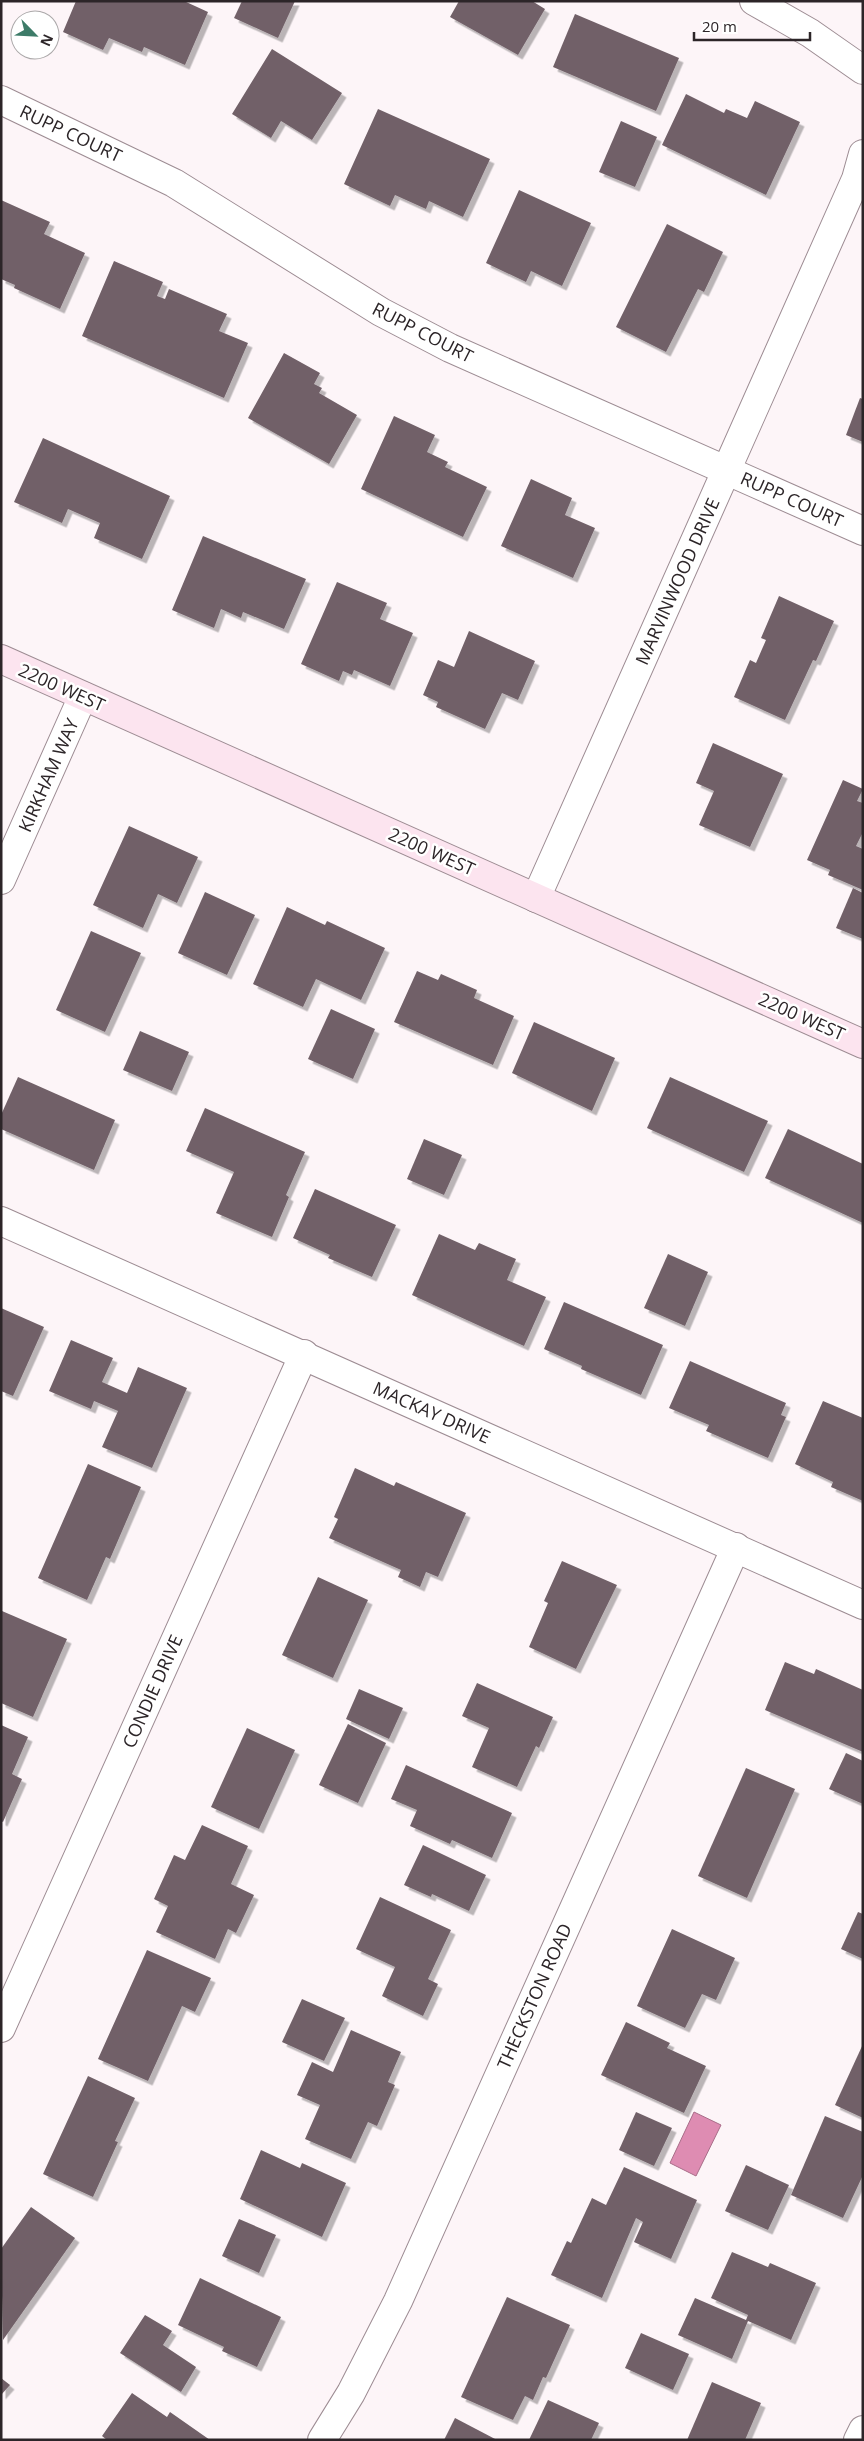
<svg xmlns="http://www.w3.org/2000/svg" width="864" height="2441" font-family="'Open Sans',sans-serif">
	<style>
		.water { fill: #de8cb2; stroke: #a96d89 }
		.building { fill: #716168; filter: url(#shadow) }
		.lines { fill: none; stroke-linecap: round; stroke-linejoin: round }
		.street-casing { stroke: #9d8c93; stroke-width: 30 }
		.secondary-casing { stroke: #9d8c93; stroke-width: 30 }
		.street { stroke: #fff; stroke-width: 28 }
		.secondary { stroke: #fce4ef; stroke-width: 28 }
		.labels { text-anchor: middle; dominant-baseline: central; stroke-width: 5; stroke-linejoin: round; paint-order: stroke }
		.street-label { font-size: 18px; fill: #2c2528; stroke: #fff }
	</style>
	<defs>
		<filter id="shadow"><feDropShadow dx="4.5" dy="4.5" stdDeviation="0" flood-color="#0004"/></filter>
	</defs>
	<rect width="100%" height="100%" fill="#fdf5f8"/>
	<polygon class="water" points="694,2112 721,2125 696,2176 670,2163"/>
	<g class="building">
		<polygon points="76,1 184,1 208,12 185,65 144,47 142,52 109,38 103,50 63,32"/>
		<polygon points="242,1 295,1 278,38 234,18"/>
		<polygon points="459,1 532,1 545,9 518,55 450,17"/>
		<polygon points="575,14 679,58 656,111 553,67"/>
		<polygon points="272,49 342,93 312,140 281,121 271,138 232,114"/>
		<polygon points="686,94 724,113 726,109 747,118 755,101 800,122 766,195 662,145"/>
		<polygon points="378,109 490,159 463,217 429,201 426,209 395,195 390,206 344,184"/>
		<polygon points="621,121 657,137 635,187 599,172"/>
		<polygon points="519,190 591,223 562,286 531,271 526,282 486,263"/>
		<polygon points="1,200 50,222 44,234 85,253 60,309 14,288 15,285 1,279"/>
		<polygon points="667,224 723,252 704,292 698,289 666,352 616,327"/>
		<polygon points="114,261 163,282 157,296 165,299 169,289 227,314 219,331 248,343 224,398 82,336"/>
		<polygon points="284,353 320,373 314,384 322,388 319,393 357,415 329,464 248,418"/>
		<polygon points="860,398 863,399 863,442 846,435"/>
		<polygon points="394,416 435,435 427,452 448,462 445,467 487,487 463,537 361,489"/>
		<polygon points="43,438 170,496 142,559 94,538 100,523 68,509 62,523 14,502"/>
		<polygon points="531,479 572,498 565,515 595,528 573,578 501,546"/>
		<polygon points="203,536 306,579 284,629 243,612 241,618 221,609 214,628 172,610"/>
		<polygon points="337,582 387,603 380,619 413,633 390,686 354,670 352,675 343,671 339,681 301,664"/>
		<polygon points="779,596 834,621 816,661 813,660 785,720 734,697 750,660 756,663 766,640 761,638"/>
		<polygon points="469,631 535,661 518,700 502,693 485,729 436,707 438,702 423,695 438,660 454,667"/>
		<polygon points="713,743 783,774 750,847 699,825 714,791 696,783"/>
		<polygon points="843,780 863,789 857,801 863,803 863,832 856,846 863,849 863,890 828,875 830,870 807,860"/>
		<polygon points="129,826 198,857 177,903 158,894 143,928 93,905"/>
		<polygon points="853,888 863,893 863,939 836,928"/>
		<polygon points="205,892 255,915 227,975 178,953"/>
		<polygon points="287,907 325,925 327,921 385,948 361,1000 316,979 303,1007 253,984"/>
		<polygon points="91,931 141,953 105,1032 56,1010"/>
		<polygon points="417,971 438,980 441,974 477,990 474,998 514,1016 493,1065 394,1022"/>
		<polygon points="331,1009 375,1029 353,1079 308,1059"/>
		<polygon points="534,1022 615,1058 592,1111 512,1073"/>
		<polygon points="140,1031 189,1052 172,1091 123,1070"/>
		<polygon points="18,1077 115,1120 94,1170 1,1129 1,1115"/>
		<polygon points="670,1077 768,1121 744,1172 647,1128"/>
		<polygon points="205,1108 305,1152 286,1195 289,1197 272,1237 216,1213 234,1172 186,1151"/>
		<polygon points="788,1129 863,1164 863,1223 765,1178"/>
		<polygon points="424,1139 462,1155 444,1195 407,1179"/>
		<polygon points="315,1189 396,1225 372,1277 328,1258 330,1255 293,1238"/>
		<polygon points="439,1234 475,1250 479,1243 516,1259 507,1280 546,1297 524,1346 412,1295"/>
		<polygon points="668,1254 708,1272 685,1326 644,1308"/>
		<polygon points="564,1302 663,1345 641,1395 581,1369 582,1366 544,1349"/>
		<polygon points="1,1308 44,1327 13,1396 1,1391"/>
		<polygon points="71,1340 113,1358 102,1382 127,1393 138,1367 187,1388 152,1468 102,1447 118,1411 94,1401 91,1409 49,1391"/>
		<polygon points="690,1361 786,1403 781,1415 786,1417 768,1458 706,1431 709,1425 669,1408"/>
		<polygon points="823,1401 863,1418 863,1501 831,1487 833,1482 795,1464"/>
		<polygon points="88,1464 141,1487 110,1559 106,1557 87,1600 38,1578"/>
		<polygon points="355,1468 394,1486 396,1482 466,1513 438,1577 426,1572 420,1587 398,1577 401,1570 329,1538 338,1519 334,1517"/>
		<polygon points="562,1561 617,1585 576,1669 529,1647 548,1603 544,1601"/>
		<polygon points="318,1577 368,1600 333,1678 282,1655"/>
		<polygon points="2,1611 67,1639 33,1717 1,1703"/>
		<polygon points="785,1662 814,1674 816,1669 863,1690 863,1752 765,1710"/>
		<polygon points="477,1683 553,1717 539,1748 536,1746 517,1787 472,1767 489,1728 462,1716"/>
		<polygon points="359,1689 403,1708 389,1739 346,1719"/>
		<polygon points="348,1724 386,1743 358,1803 319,1785"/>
		<polygon points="1,1725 28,1737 12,1774 22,1779 3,1822 1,1821"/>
		<polygon points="247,1728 295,1750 259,1829 211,1807"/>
		<polygon points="846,1753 863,1761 863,1804 829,1789"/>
		<polygon points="406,1765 512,1813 492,1858 452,1840 450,1844 410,1826 417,1810 391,1799"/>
		<polygon points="746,1768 795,1789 747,1898 698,1876"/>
		<polygon points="202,1825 248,1846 231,1884 254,1895 236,1933 228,1929 215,1959 156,1932 168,1906 154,1899 174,1855 185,1860"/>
		<polygon points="423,1845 486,1875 469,1911 432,1894 431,1897 404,1885"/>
		<polygon points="380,1897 451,1930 428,1979 438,1984 423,2016 382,1996 395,1967 356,1949"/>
		<polygon points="858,1912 863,1914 863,1959 841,1949"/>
		<polygon points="672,1929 735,1958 716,2000 702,1994 685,2028 637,2006"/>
		<polygon points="147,1950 211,1978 195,2012 182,2006 148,2081 98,2059"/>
		<polygon points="302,1999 345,2018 324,2061 282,2042"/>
		<polygon points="626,2022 670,2043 667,2048 706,2066 684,2113 601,2075"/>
		<polygon points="351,2030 401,2052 388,2082 395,2085 377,2126 368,2122 351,2159 305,2139 320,2105 297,2095 312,2062 333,2072"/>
		<polygon points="863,2044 863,2118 835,2105"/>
		<polygon points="88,2076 135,2098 115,2141 118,2142 93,2197 43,2174"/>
		<polygon points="636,2112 672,2128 654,2166 619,2150"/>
		<polygon points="825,2116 863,2132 863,2175 843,2218 791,2195"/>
		<polygon points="261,2150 300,2168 302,2163 346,2183 322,2237 240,2199"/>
		<polygon points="746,2165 789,2185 768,2230 725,2211"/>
		<polygon points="624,2167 697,2200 671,2259 634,2242 643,2222 636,2218 602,2298 551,2275 567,2241 571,2243 592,2198 606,2205"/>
		<polygon points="31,2207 75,2238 3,2340 1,2249"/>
		<polygon points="239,2219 276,2235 259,2273 222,2256"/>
		<polygon points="732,2252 768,2267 770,2263 816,2283 791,2340 748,2321 732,2359 678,2335 695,2298 746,2320 748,2315 711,2298"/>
		<polygon points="200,2278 281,2317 257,2367 222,2351 224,2347 178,2325"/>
		<polygon points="507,2297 570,2325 546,2378 543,2377 533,2400 525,2396 513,2420 461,2397"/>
		<polygon points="145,2315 172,2331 163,2345 196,2367 181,2392 120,2353"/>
		<polygon points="641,2333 689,2354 673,2390 625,2368"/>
		<polygon points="1,2378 10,2385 1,2395"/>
		<polygon points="712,2382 761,2403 745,2440 687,2440"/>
		<polygon points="132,2393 167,2417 170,2412 210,2440 107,2440 102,2436"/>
		<polygon points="548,2400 599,2423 591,2440 529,2440"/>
		<polygon points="455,2418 497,2440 444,2440"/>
	</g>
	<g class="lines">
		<g class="street-casing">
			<g id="street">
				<polyline points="754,1 810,33 863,70"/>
				<polyline points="1,100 174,183 381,312 450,348 863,531"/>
				<polyline points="1,880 83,696"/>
				<polyline points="536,898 856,179 863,154"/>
				<polyline points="1,1221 863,1605"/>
				<polyline points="1,2028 304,1354"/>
				<polyline points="322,2440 351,2393 398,2301 736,1547"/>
				<polyline points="858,2440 863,2430"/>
			</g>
		</g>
		<g class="secondary-casing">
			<polyline id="secondary" points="1,659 863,1044"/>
		</g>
		<use href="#street" class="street"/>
		<use href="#secondary" class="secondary"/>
	</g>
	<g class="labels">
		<g class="street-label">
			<text transform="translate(71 133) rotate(25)">RUPP COURT</text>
			<text transform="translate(423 332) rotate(27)">RUPP COURT</text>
			<text transform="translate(792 499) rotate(24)">RUPP COURT</text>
			<text transform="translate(677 581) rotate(-66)">MARVINWOOD DRIVE</text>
			<text transform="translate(62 687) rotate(24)">2200 WEST</text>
			<text transform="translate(48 775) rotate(-66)">KIRKHAM WAY</text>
			<text transform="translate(432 851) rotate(24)">2200 WEST</text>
			<text transform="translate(802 1016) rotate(24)">2200 WEST</text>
			<text transform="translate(432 1412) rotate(24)">MACKAY DRIVE</text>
			<text transform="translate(152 1691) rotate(-66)">CONDIE DRIVE</text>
			<text transform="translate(534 1996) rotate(-66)">THECKSTON ROAD</text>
		</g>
	</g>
	<rect width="864" height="2441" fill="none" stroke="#2c2528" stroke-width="5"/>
	<g transform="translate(35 35) rotate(114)"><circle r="24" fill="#ffffff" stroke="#aba8a9"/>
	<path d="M0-4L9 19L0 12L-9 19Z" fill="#3d7b68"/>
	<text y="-8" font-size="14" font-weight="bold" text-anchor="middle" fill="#2c2528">N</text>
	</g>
	<path d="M694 32v8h116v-8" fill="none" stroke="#2c2528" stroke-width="2.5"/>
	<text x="702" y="32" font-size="15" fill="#2c2528" stroke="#ffffff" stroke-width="4" paint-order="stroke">20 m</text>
</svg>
